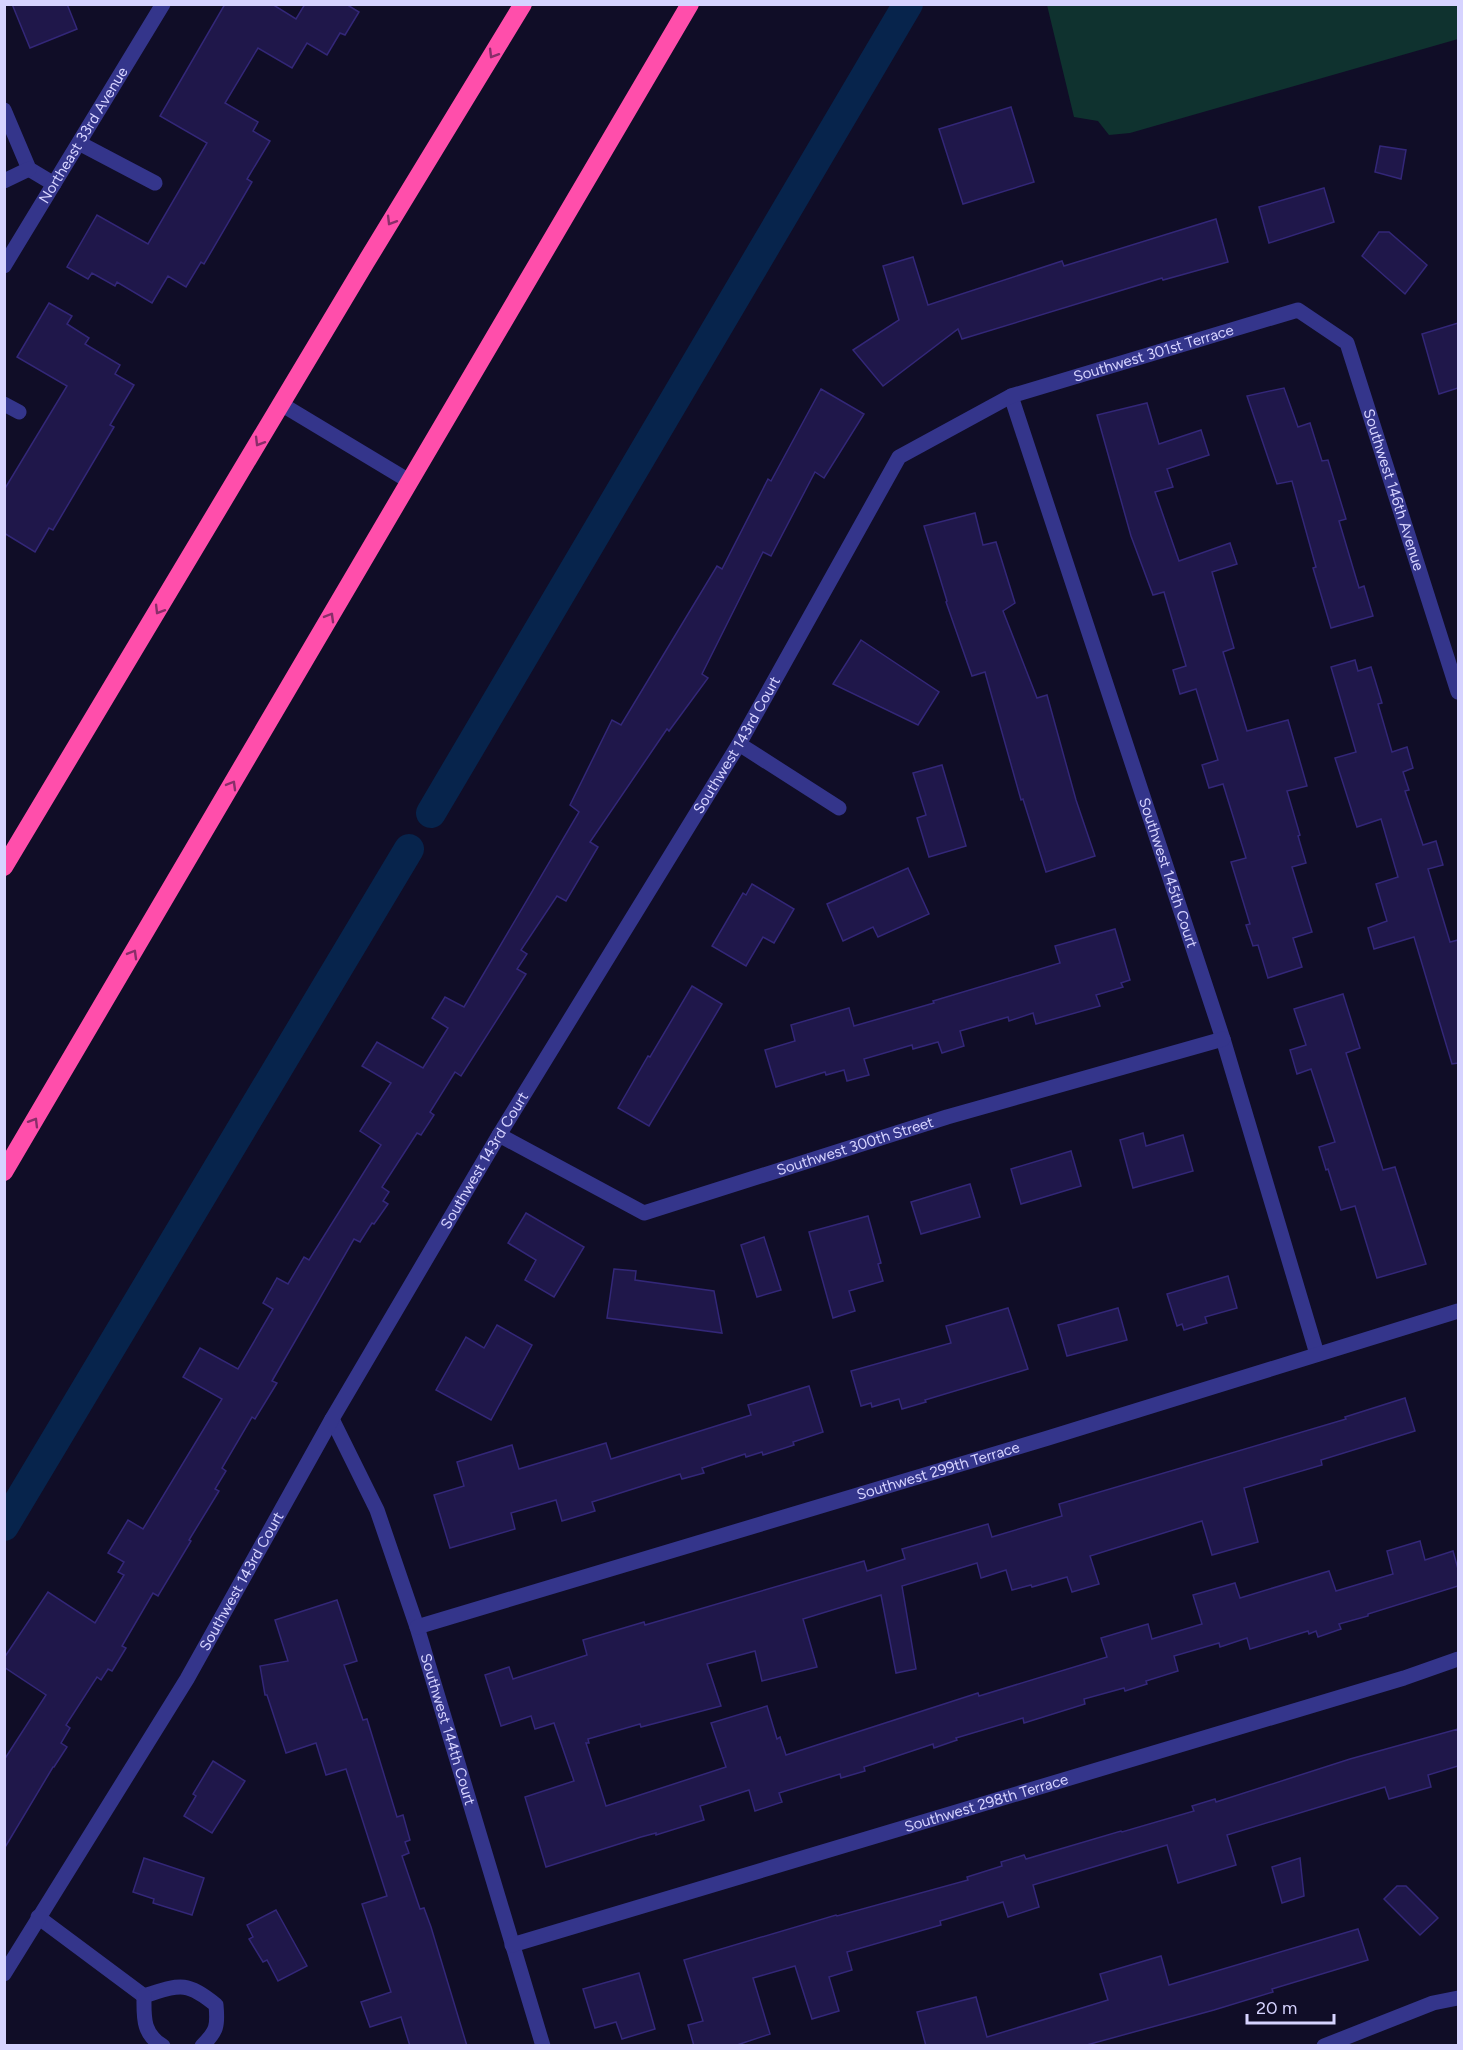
<svg xmlns="http://www.w3.org/2000/svg" width="1463" height="2050" font-family="Figtree,sans-serif">
	<style>
		.green { fill: #0f322f }
		.lines { fill: none; stroke-linecap: round; stroke-linejoin: round }
		.canal { stroke: #07244c; stroke-width: 30 }
		.building { fill: #1f174a; stroke: #332778; stroke-width: 1.5 }
		.lane { stroke: #34358b; stroke-width: 15 }
		.street { stroke: #34358b; stroke-width: 15 }
		.highway { stroke: #ff4eab; stroke-width: 18 }
		.oneway { stroke: #882e69 }
		.labels { text-anchor: middle; dominant-baseline: central; stroke-width: 4.5; stroke-linejoin: round; paint-order: stroke }
		.street-label { font-size: 15px; fill: #d6d3ff; stroke: #100d27 }
	</style>
	<rect width="100%" height="100%" fill="#100d27"/>
	<polygon class="green" points="1047,5 1458,5 1458,39 1130,133 1109,135 1098,121 1074,117"/>
	<g class="lines">
		<g class="canal">
			<polyline points="431,813 908,4"/>
			<polyline points="4,1526 409,849"/>
		</g>
	</g>
	<g class="building">
		<polygon points="12,4 67,4 77,29 30,48"/>
		<polygon points="225,4 272,4 296,19 305,4 346,4 359,12 345,35 340,33 327,55 307,43 292,68 258,48 225,103 258,122 253,131 270,141 247,179 252,182 204,264 201,262 186,287 168,276 152,303 117,282 115,286 92,273 88,279 67,267 97,215 148,244 207,143 160,116"/>
		<polygon points="1011,107 1034,182 963,204 939,129"/>
		<polygon points="1380,146 1406,150 1401,179 1375,172"/>
		<polygon points="1324,188 1334,222 1269,243 1259,207"/>
		<polygon points="1216,219 1228,262 1163,280 1162,278 962,339 958,329 883,386 853,350 899,320 883,266 913,257 928,305 1062,261 1064,266"/>
		<polygon points="1379,232 1389,232 1427,265 1405,294 1362,256"/>
		<polygon points="49,303 72,316 67,324 89,338 85,344 120,365 115,374 134,385 110,425 114,427 53,530 49,528 35,552 4,533 4,490 67,386 17,357"/>
		<polygon points="1458,323 1458,388 1439,394 1422,334"/>
		<polygon points="1284,388 1298,427 1310,423 1322,461 1328,460 1346,519 1339,521 1359,588 1364,586 1373,616 1331,628 1313,568 1316,567 1292,481 1277,484 1247,396"/>
		<polygon points="821,389 864,414 824,478 815,472 771,556 763,552 702,674 708,678 669,731 667,729 590,842 598,847 566,901 557,896 521,950 527,954 517,969 526,974 461,1076 455,1072 430,1112 434,1115 421,1135 417,1133 382,1187 389,1192 383,1201 388,1204 374,1224 372,1223 360,1242 354,1239 272,1381 277,1383 255,1419 252,1417 222,1468 226,1471 215,1489 219,1491 189,1540 191,1541 158,1596 153,1593 122,1646 126,1648 112,1671 108,1669 101,1680 97,1677 66,1725 70,1728 61,1743 67,1747 54,1767 53,1767 4,1849 4,1760 46,1695 4,1667 4,1658 48,1592 95,1623 124,1575 118,1572 124,1562 108,1553 128,1520 143,1529 222,1399 183,1377 200,1348 238,1369 273,1309 263,1303 277,1278 288,1284 304,1257 309,1260 381,1145 360,1131 391,1083 362,1066 377,1042 423,1068 448,1028 432,1018 445,997 464,1007 579,812 570,805 612,720 621,725 717,566 722,569 768,479 771,481"/>
		<polygon points="1147,403 1159,444 1201,430 1209,455 1167,469 1173,487 1155,492 1179,561 1230,543 1237,564 1212,572 1234,648 1223,652 1247,731 1288,720 1307,786 1287,791 1300,835 1298,836 1306,863 1292,867 1312,932 1293,938 1302,967 1268,978 1258,945 1253,946 1246,925 1250,924 1231,862 1246,858 1223,784 1209,788 1202,765 1218,760 1196,689 1180,694 1173,670 1186,666 1164,592 1153,595 1131,536 1097,415"/>
		<polygon points="975,513 983,545 996,542 1015,603 1003,611 1037,698 1047,695 1076,800 1095,856 1046,872 1023,799 1021,800 985,672 972,676 946,602 947,601 924,526"/>
		<polygon points="861,640 939,692 918,725 833,684"/>
		<polygon points="1355,660 1358,671 1371,667 1382,703 1378,704 1392,752 1407,747 1413,768 1403,772 1409,790 1405,791 1423,845 1436,841 1443,865 1428,869 1450,942 1458,940 1458,1063 1452,1064 1414,937 1374,949 1368,928 1387,921 1376,884 1398,877 1381,819 1357,827 1335,758 1356,752 1331,667"/>
		<polygon points="942,765 966,846 929,857 917,818 926,815 913,773"/>
		<polygon points="908,868 929,914 878,937 873,927 843,941 827,904"/>
		<polygon points="752,884 794,909 774,943 763,937 746,966 712,946 743,893 746,895"/>
		<polygon points="1115,929 1130,980 1121,983 1123,987 1096,995 1100,1006 1036,1024 1033,1013 1009,1021 1008,1017 960,1031 964,1046 942,1053 938,1042 913,1049 912,1045 864,1059 869,1075 847,1081 844,1070 826,1075 825,1072 776,1087 765,1050 795,1041 791,1025 849,1008 854,1026 934,1003 933,1001 1060,963 1055,946"/>
		<polygon points="692,986 722,1004 649,1126 618,1108 648,1056 650,1057"/>
		<polygon points="1343,994 1360,1048 1346,1053 1383,1170 1395,1167 1426,1264 1377,1278 1355,1206 1341,1210 1328,1169 1326,1170 1319,1147 1335,1142 1311,1069 1297,1074 1290,1050 1306,1045 1294,1009"/>
		<polygon points="1143,1133 1146,1146 1183,1135 1193,1171 1133,1188 1120,1140"/>
		<polygon points="1071,1151 1081,1186 1021,1204 1011,1169"/>
		<polygon points="970,1184 980,1217 921,1234 911,1202"/>
		<polygon points="526,1213 584,1247 554,1297 525,1280 536,1260 508,1243"/>
		<polygon points="868,1216 881,1263 878,1264 883,1281 849,1291 855,1311 833,1318 809,1232"/>
		<polygon points="764,1237 781,1290 757,1297 741,1245"/>
		<polygon points="614,1269 636,1271 635,1280 714,1291 722,1333 607,1318"/>
		<polygon points="1228,1276 1237,1308 1205,1317 1207,1323 1184,1330 1182,1324 1177,1326 1167,1294"/>
		<polygon points="1008,1308 1028,1369 925,1400 926,1402 902,1409 899,1399 872,1407 871,1403 861,1406 851,1371 951,1343 946,1326"/>
		<polygon points="1118,1308 1127,1340 1067,1356 1058,1325"/>
		<polygon points="497,1325 532,1345 491,1420 436,1390 466,1337 484,1348"/>
		<polygon points="809,1386 823,1432 793,1442 794,1445 763,1455 762,1452 746,1457 745,1454 702,1468 704,1473 682,1479 680,1474 592,1502 595,1511 562,1521 556,1500 511,1513 515,1529 450,1548 434,1495 464,1486 457,1462 512,1445 519,1469 606,1443 611,1459 751,1415 748,1405"/>
		<polygon points="1405,1398 1415,1431 1321,1460 1322,1465 1244,1488 1258,1542 1212,1555 1202,1521 1090,1556 1099,1584 1072,1592 1067,1577 1032,1587 1031,1585 1012,1590 1006,1570 981,1578 977,1563 902,1586 916,1669 896,1673 881,1595 803,1619 817,1667 762,1681 755,1651 707,1664 721,1706 641,1727 640,1724 588,1739 589,1743 586,1743 606,1806 726,1767 711,1723 767,1706 777,1739 780,1737 786,1755 978,1693 979,1696 1107,1657 1101,1638 1148,1624 1152,1639 1202,1624 1193,1595 1235,1583 1240,1598 1329,1571 1336,1591 1393,1574 1387,1551 1420,1541 1425,1560 1453,1551 1458,1569 1458,1586 1368,1614 1368,1616 1339,1624 1341,1629 1318,1637 1316,1631 1309,1634 1308,1631 1250,1649 1247,1638 1220,1647 1219,1643 1174,1656 1178,1671 1146,1681 1147,1684 1125,1691 1124,1688 1084,1699 1085,1704 1024,1723 1023,1718 956,1738 957,1740 934,1748 933,1744 864,1767 865,1771 841,1778 840,1774 779,1793 782,1802 755,1811 749,1790 700,1806 704,1820 656,1835 656,1833 641,1837 546,1867 525,1797 574,1781 554,1723 535,1729 531,1716 501,1726 485,1675 509,1667 513,1679 587,1655 583,1640 644,1622 645,1625 864,1561 867,1571 905,1559 902,1549 988,1524 992,1537 1062,1516 1059,1504 1346,1419 1345,1417"/>
		<polygon points="337,1600 357,1661 344,1665 363,1720 367,1719 397,1817 403,1815 410,1840 405,1842 409,1853 402,1856 420,1909 424,1908 431,1927 467,2046 410,2046 401,2017 370,2027 361,2002 391,1992 362,1904 387,1896 346,1769 326,1775 316,1743 286,1753 267,1695 265,1695 260,1666 288,1661 275,1620"/>
		<polygon points="1458,1729 1458,1766 1428,1775 1431,1787 1389,1799 1385,1787 1227,1835 1236,1865 1178,1883 1167,1845 1033,1885 1039,1907 1008,1917 1003,1902 940,1921 941,1925 847,1952 852,1970 829,1977 839,2011 812,2019 795,1966 753,1978 770,2034 734,2046 694,2046 688,2025 703,2021 684,1960 836,1915 837,1916 968,1880 967,1877 1002,1866 1001,1862 1024,1855 1026,1859 1121,1831 1122,1832 1194,1811 1192,1806 1215,1799 1216,1802 1350,1759"/>
		<polygon points="213,1761 245,1781 212,1833 184,1816 196,1796 193,1794"/>
		<polygon points="144,1858 204,1878 192,1915 153,1903 154,1899 133,1892"/>
		<polygon points="1300,1858 1304,1896 1282,1903 1272,1867"/>
		<polygon points="1397,1886 1406,1886 1438,1918 1420,1935 1384,1899"/>
		<polygon points="276,1910 307,1966 278,1981 267,1960 263,1962 249,1939 253,1937 247,1925"/>
		<polygon points="1358,1929 1368,1960 1272,1989 1273,1992 1214,2010 1083,2046 926,2046 917,2012 976,1997 987,2037 1108,2000 1100,1974 1161,1956 1169,1985"/>
		<polygon points="639,1973 655,2029 622,2039 616,2022 595,2028 583,1989"/>
	</g>
	<g class="lines">
		<g class="lane">
			<polyline points="79,143 155,183"/>
			<polyline points="4,404 19,412"/>
			<polyline points="281,404 409,481"/>
		</g>
		<g class="street">
			<polyline points="4,110 29,169 54,184"/>
			<polyline points="4,181 29,169"/>
			<path id="s1" d="M 4,266 L 163,4"/>
			<path id="s2" d="M 1011,396 L 1223,1039 L 1317,1354"/>
			<polyline points="739,744 839,808"/>
			<path id="s3" d="M 499,1135 L 644,1213 L 947,1117 L 1223,1039"/>
			<path id="s4" d="M 332,1419 L 377,1510 L 417,1627 L 543,2046"/>
			<path id="s5" d="M 417,1627 L 1048,1438 L 1458,1311"/>
			<polyline points="38,1917 144,1996"/>
			<path id="s6" d="M 512,1945 L 1404,1678 L 1458,1659"/>
			<path id="s7" d="M 4,1974 L 187,1679 L 332,1419 L 499,1135 L 739,744 L 899,457 L 1011,396 L 1298,310 L 1347,343 L 1458,692"/>
			<path d="M 144,1996 C 179,1985 186,1980 216,2005 C 218,2026 217,2031 202,2046"/>
			<path d="M 144,1996 C 144,2016 142,2034 163,2046"/>
			<polyline points="1324,2046 1433,2003 1458,1998"/>
		</g>
		<g class="highway">
			<polyline points="4,867 366,262 523,4"/>
			<polyline points="4,1172 690,4"/>
		</g>
	</g>
	<defs><path id="oneway-chevron" d="M-2-3.5L2.5 0L-2 3.5" fill="none" stroke-width="1.6" stroke-linecap="round" stroke-linejoin="round" transform="scale(1.5)"/></defs>
	<g class="oneway">
		<use href="#oneway-chevron" transform="translate(493 54) rotate(121)"/>
		<use href="#oneway-chevron" transform="translate(391 221) rotate(121)"/>
		<use href="#oneway-chevron" transform="translate(259 442) rotate(121)"/>
		<use href="#oneway-chevron" transform="translate(159 610) rotate(121)"/>
		<use href="#oneway-chevron" transform="translate(330 617) rotate(-60)"/>
		<use href="#oneway-chevron" transform="translate(232 785) rotate(-60)"/>
		<use href="#oneway-chevron" transform="translate(133 954) rotate(-60)"/>
		<use href="#oneway-chevron" transform="translate(34 1122) rotate(-59)"/>
	</g>
	<g class="labels">
		<g class="street-label">
			<text stroke="none"><textPath href="#s1" startOffset="153">Northeast 33rd Avenue</textPath></text>
			<text stroke="none"><textPath href="#s7" startOffset="2038">Southwest 301st Terrace</textPath></text>
			<text stroke="none"><textPath href="#s7" startOffset="2402">Southwest 146th Avenue</textPath></text>
			<text stroke="none"><textPath href="#s7" startOffset="1431">Southwest 143rd Court</textPath></text>
			<text stroke="none"><textPath href="#s2" startOffset="502">Southwest 145th Court</textPath></text>
			<text stroke="none"><textPath href="#s3" startOffset="386">Southwest 300th Street</textPath></text>
			<text stroke="none"><textPath href="#s7" startOffset="945">Southwest 143rd Court</textPath></text>
			<text stroke="none"><textPath href="#s5" startOffset="544">Southwest 299th Terrace</textPath></text>
			<text stroke="none"><textPath href="#s7" startOffset="459">Southwest 143rd Court</textPath></text>
			<text stroke="none"><textPath href="#s4" startOffset="332">Southwest 144th Court</textPath></text>
			<text stroke="none"><textPath href="#s6" startOffset="495">Southwest 298th Terrace</textPath></text>
		</g>
	</g>
	<rect width="1463" height="2050" fill="none" stroke="#d6d3ff" stroke-width="12"/>
	<path d="M1247 2014v9h87v-9" fill="none" stroke="#d6d3ff" stroke-width="3"/>
	<text x="1256" y="2014" font-size="18" fill="#d6d3ff" stroke="#100d27" stroke-width="4.5" paint-order="stroke">20 m</text>
</svg>
